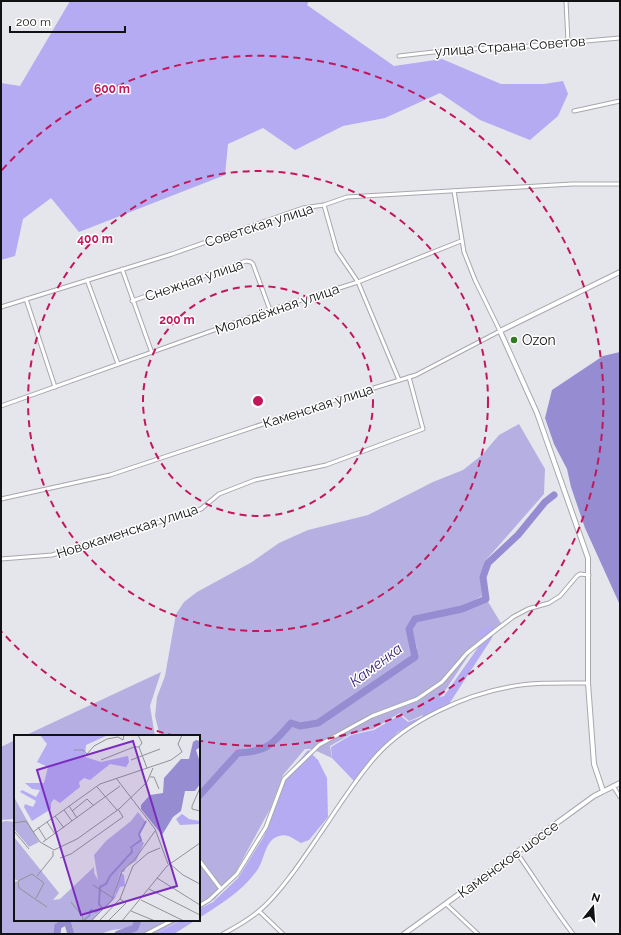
<svg xmlns="http://www.w3.org/2000/svg" width="621" height="935" font-family="Raleway,sans-serif">
	<style>
		.green { fill: #b5b0e1 }
		.forest { fill: #b4abf3 }
		.water { fill: #968cd2 }
		.lines { fill: none; stroke-linecap: round; stroke-linejoin: round }
		.river { stroke: #968cd2; stroke-width: 7 }
		.minor-casing { stroke: #a8a7ae; stroke-width: 5 }
		.tertiary-casing { stroke: #a8a7ae; stroke-width: 6 }
		.minor { stroke: #fff; stroke-width: 3 }
		.tertiary { stroke: #fff; stroke-width: 4 }
		.ring { fill: none; stroke: #c2185b; stroke-width: 2; stroke-dasharray: 7 5 }
		.poi-dot { fill: #337b20; stroke: #fff; stroke-width: 1.5 }
		.labels { text-anchor: middle; dominant-baseline: central; stroke-width: 3; stroke-linejoin: round; paint-order: stroke }
		.street-label { font-size: 14px; fill: #121214; stroke: #fff }
		.poi-label { font-size: 14px; fill: #121214; stroke: #fff; text-anchor: start }
		.water-label { font-size: 15px; font-style: italic; fill: #341d6e; stroke: #fff }
		.inset-river { fill: none; stroke: #968cd2; stroke-width: 2 }
		.inset-road { fill: none; stroke: #919196; stroke-width: 1 }
		.view { fill: #7b2cbf; fill-opacity: 0.15; stroke: #7b2cbf; stroke-width: 2 }
		.inset-edge { fill: none; stroke: #121214; stroke-width: 2 }
		.centre { fill: #c2185b; stroke: #fff; stroke-width: 2 }
		.ring-label { font-size: 12px; text-anchor: middle; font-weight: bold; fill: #c2185b; stroke: #fff; stroke-width: 3; stroke-linejoin: round; paint-order: stroke }
	</style>
	<rect width="100%" height="100%" fill="#e5e5ec"/>
	<g class="green">
		<path d="M 519,424 L 545,469 L 544,494 L 486,560 L 481,578 L 482,596 L 461,607 L 414,616 L 406,629 L 412,656 L 318,721 L 301,724 L 290,721 C 273,742 267,751 238,752 L 199,795 L 199,736 L 160,736 L 155,716 L 157,697 L 165,676 L 176,614 L 184,602 L 197,592 L 252,562 L 279,543 L 308,530 L 368,515 L 433,482 L 463,470 L 482,455 L 499,435 Z"/>
		<path d="M 487,600 L 502,625 L 478,641 L 443,694 L 421,716 L 409,721 L 400,713 L 373,729 L 351,734 L 330,746 L 332,758 L 312,749 L 305,749 L 283,775 L 270,809 L 232,879 L 215,899 L 199,909 L 199,799 C 204,797 232,762 239,756 C 267,754 274,746 291,725 L 300,728 L 318,725 L 416,658 L 417,648 L 412,630 L 417,621 L 464,611 Z"/>
		<polygon points="161,672 150,706 155,736 24,736"/>
		<polygon points="15,740 15,819 1,820 1,747"/>
		<polygon points="6,821 15,822 15,920 64,920 56,923 54,934 1,934 1,822"/>
		<polygon points="70,920 137,920 135,927 112,930 100,934 75,934"/>
		<polygon points="140,920 180,920 156,934 124,934 136,930"/>
	</g>
	<g class="forest">
		<polygon points="70,1 309,1 307,5 394,66 442,59 501,84 544,84 563,81 568,94 558,116 530,140 480,120 440,93 385,118 343,126 295,150 263,128 228,144 225,175 79,232 51,198 23,219 15,256 1,260 1,83 20,86"/>
		<polygon points="488,626 492,626 494,629 492,638 449,704 398,732 373,756 354,781 332,758 331,747 351,735 374,730 400,715 408,722 422,717 425,702 444,696 484,639 477,633"/>
		<path d="M 308,750 L 318,760 L 327,778 L 328,817 L 309,840 L 301,843 C 294,839 287,833 279,836 C 265,840 265,858 258,869 C 243,891 221,904 199,918 L 199,909 L 213,902 L 238,878 L 264,836 L 286,776 Z"/>
		<polygon points="181,920 196,920 174,934 156,934"/>
	</g>
	<polygon class="water" points="620,352 620,605 585,528 571,487 567,469 554,444 545,418 552,390 603,356"/>
	<g class="lines">
		<g class="river">
			<path d="M 199,796 L 238,753 C 267,752 274,743 291,723 L 300,726 L 318,723 L 415,657 L 409,629 L 415,619 L 462,609 L 486,599 L 483,577 L 488,563 L 518,535 L 545,502 L 554,495"/>
			<polyline points="57,934 58,926 67,921 71,934"/>
			<polyline points="118,934 135,928 138,920"/>
		</g>
		<g class="minor-casing">
			<g id="minor">
				<polyline points="566,1 568,42"/>
				<polyline points="399,56 451,50 528,46 620,38"/>
				<polyline points="574,111 620,101"/>
				<polyline points="324,205 337,251 358,282 399,380"/>
				<polyline points="122,269 152,353"/>
				<polyline points="87,280 118,364"/>
				<polyline points="26,299 55,387"/>
				<polyline points="132,301 246,261 251,262 253,264 270,310"/>
				<polyline points="1,307 172,254 303,208 324,205 347,197 572,184 620,184"/>
				<polyline points="1,406 270,310 358,282 461,241"/>
				<polyline points="1,499 110,475 335,400 416,375 500,331 475,280 464,252 454,191"/>
				<polyline points="1,559 52,555 201,509 219,494 255,480 326,465 423,429 409,377"/>
				<polyline points="613,786 620,797"/>
				<path d="M 517,853 C 536,880 553,908 573,934"/>
				<polyline points="199,860 221,889"/>
				<polyline points="446,904 478,934"/>
				<polyline points="199,906 209,900 237,874 266,827 284,779 319,745 372,716 417,699 442,682 467,653 496,630 513,617 528,609 549,603 560,596 577,576 580,574 589,575"/>
				<polyline points="259,911 283,934"/>
				<polyline points="146,934 173,920"/>
				<path d="M 223,934 C 236,927 248,920 259,911 C 281,893 307,853 324,828 C 341,803 357,777 377,755 C 408,721 464,695 509,687 C 535,682 562,683 588,683"/>
			</g>
		</g>
		<g class="tertiary-casing">
			<g id="tertiary">
				<polyline points="603,791 594,764 588,683 588,558 537,413 500,331 620,272"/>
				<polyline points="404,934 594,796 620,783"/>
			</g>
		</g>
		<use href="#minor" class="minor"/>
		<use href="#tertiary" class="tertiary"/>
	</g>
	<g class="ring">
		<circle cx="258" cy="401" r="115"/>
		<circle cx="258" cy="401" r="230"/>
		<path d="M175 736A345 345 0 0 1 2 632M2 170A345 345 0 1 1 201 741"/>
	</g>
	<circle class="poi-dot" cx="514" cy="340" r="4"/>
	<g class="labels">
		<g class="street-label">
			<text transform="translate(510 46) rotate(-4)">улица Страна Советов</text>
			<text transform="translate(259 225) rotate(-18)">Советская улица</text>
			<text transform="translate(194 280) rotate(-19)">Снежная улица</text>
			<text transform="translate(277 309) rotate(-19)">Молодёжная улица</text>
			<text transform="translate(318 406) rotate(-18)">Каменская улица</text>
			<text transform="translate(127 531) rotate(-18)">Новокаменская улица</text>
			<text transform="translate(508 859) rotate(-36)">Каменское шоссе</text>
		</g>
		<g class="poi-label">
			<text x="522" y="340">Ozon</text>
		</g>
		<g class="water-label">
			<text transform="translate(376 665) rotate(-37)">Каменка</text>
		</g>
	</g>
	<g transform="translate(14 735)">
		<rect width="186" height="186" fill="#e5e5ec"/>
		<path d="M 0,62 L 25,107 L 15,112 L 0,94 ZM 124,77 L 131,86 L 125,99 L 126,105 L 116,111 L 116,114 L 118,117 L 109,129 L 118,118 L 117,112 L 127,105 L 130,108 L 122,126 L 112,132 L 110,137 L 106,137 L 99,164 L 78,186 L 70,186 L 75,182 L 77,177 L 82,177 L 87,173 L 79,177 L 77,175 L 75,181 L 68,186 L 0,186 L 0,147 L 4,146 L 5,151 L 5,146 L 0,144 L 0,102 L 45,158 L 39,165 L 46,164 L 80,132 L 80,138 L 84,145 L 80,120 L 92,106 L 117,86 Z" fill="#b5b0e1"/>
		<path d="M 26,0 L 94,0 L 72,10 L 71,22 L 87,27 L 114,21 L 115,27 L 112,32 L 96,29 L 76,45 L 70,43 L 65,47 L 66,52 L 46,68 L 40,64 L 37,68 L 37,74 L 18,86 L 10,72 L 11,69 L 19,72 L 22,66 L 6,57 L 8,55 L 22,62 L 26,55 L 18,54 L 11,48 L 30,48 L 34,32 L 23,27 L 33,9 ZM 168,79 L 175,84 L 186,86 L 186,89 L 166,90 L 162,84 ZM 106,137 L 110,140 L 111,151 L 106,152 L 101,163 L 89,176 L 101,160 Z" fill="#b4abf3"/>
		<path d="M 182,5 L 186,6 L 186,12 L 182,15 L 186,27 L 186,49 L 181,56 L 171,56 L 167,76 L 159,82 L 148,100 L 127,74 L 127,70 L 136,60 L 149,58 L 150,43 L 167,24 L 175,24 L 179,7 Z" fill="#968cd2"/>
		<path class="inset-river" d="M 69,186 L 75,181 L 77,175 L 82,177 L 88,173 L 85,169 L 86,152 L 92,149 L 96,141 L 118,117 L 117,112 L 127,105 L 125,99 L 132,86"/>
		<path class="inset-road" d="M 124,0 L 128,8 L 125,12M 125,12 L 133,33M 60,15 L 69,15 L 73,19 L 80,11 L 93,4 L 104,2 L 109,5 L 110,0M 87,25 L 120,12 L 125,12M 117,25 L 146,14M 136,42 L 140,42 L 145,54M 102,43 L 141,94 L 154,129M 83,52 L 103,75M 186,53 L 178,71 L 178,74 L 186,76M 55,71 L 63,83M 50,75 L 58,86M 58,76 L 73,64 L 80,71M 41,81 L 50,93M 33,87 L 41,99M 0,88 L 12,86 L 26,107 L 40,115M 24,92 L 32,105M 0,96 L 15,114M 19,97 L 86,49 L 157,25 L 168,17 L 164,9 L 168,0M 29,107 L 106,51M 40,115 L 63,104 L 105,74 L 133,47 L 139,33M 46,123 L 57,119 L 109,82 L 104,74M 155,128 L 169,140 L 186,149M 23,141 L 39,121 L 39,116M 143,143 L 186,170M 79,150 L 99,163M 135,154 L 186,180M 22,163 L 30,148 L 18,139 L 4,146 L 5,153 L 33,172M 127,165 L 170,186M 57,167 L 69,182 L 68,186M 117,176 L 141,186M 77,186 L 98,165 L 108,136 L 121,124 L 141,96M 85,186 L 106,164 L 119,131 L 134,118 L 146,113M 94,186 L 112,168 L 106,164M 108,186 L 153,131 L 186,108"/>
		<path class="view" d="M 119,6 L 163,151 L 67,180 L 23,35 Z"/>
		<rect width="186" height="186" class="inset-edge"/>
	</g>
	<circle cx="258" cy="401" r="6" class="centre"/>
	<g class="ring-label">
		<text x="112" y="93">600 m</text>
		<text x="95" y="243">400 m</text>
		<text x="177" y="324">200 m</text>
	</g>
	<rect width="621" height="935" fill="none" stroke="#121214" stroke-width="4"/>
	<g transform="translate(593 907) rotate(17)" stroke="#ffffff" stroke-width="3" paint-order="stroke">
	<path d="M0-3L7 15L0 10L-7 15Z" fill="#121214"/>
	<text y="-6" font-size="11" font-weight="bold" text-anchor="middle" fill="#121214">N</text>
	</g>
	<path d="M10 26v6h115v-6" fill="none" stroke="#121214" stroke-width="2"/>
	<text x="16" y="26" font-size="12" fill="#121214" stroke="#ffffff" stroke-width="3" paint-order="stroke">200 m</text>
</svg>
